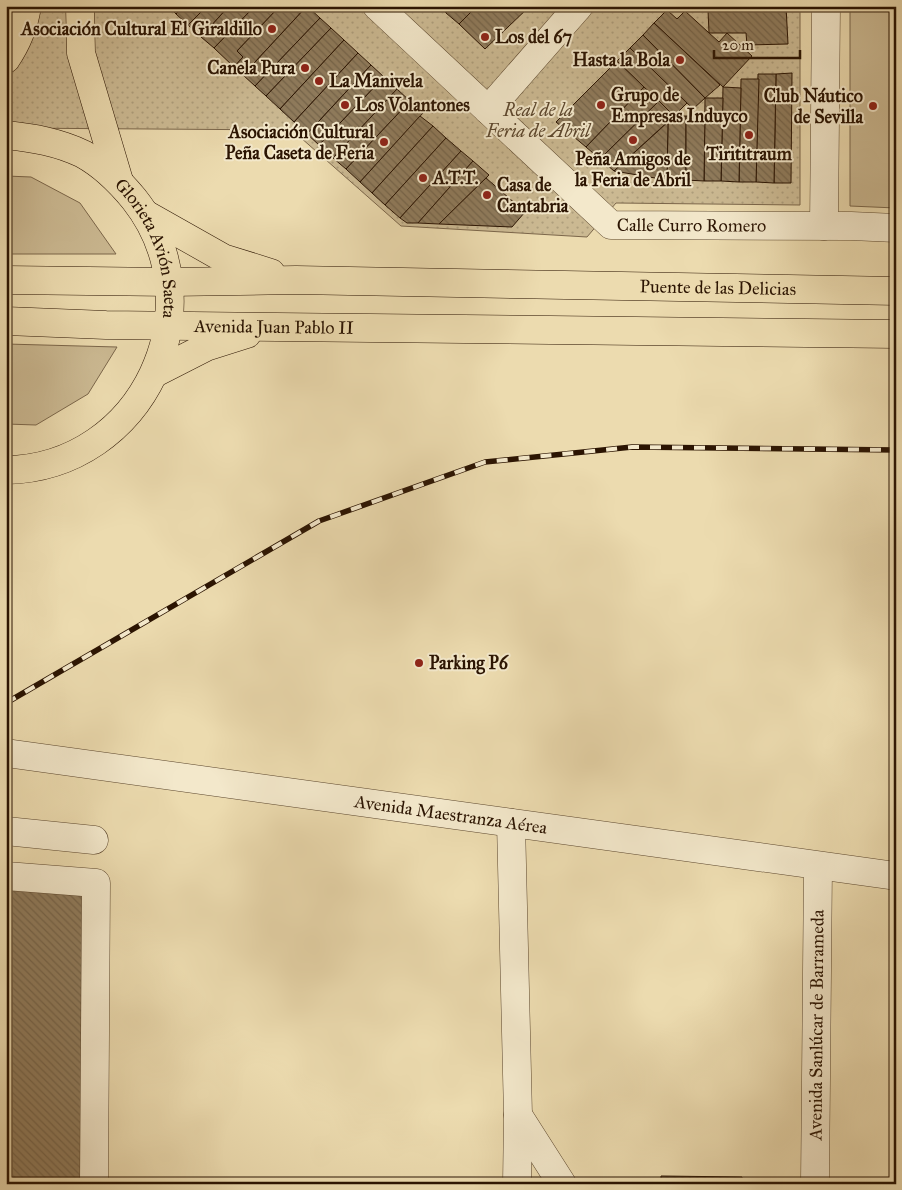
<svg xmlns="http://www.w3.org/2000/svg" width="902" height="1190" font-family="'IM FELL Great Primer',serif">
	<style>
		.grass { fill: #cbb992; stroke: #7b664a }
		.park { fill: url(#park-dots); stroke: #7b664a }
		.building { fill: url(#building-back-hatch); stroke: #2b1402 }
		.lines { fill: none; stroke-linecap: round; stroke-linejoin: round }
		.minor-casing { stroke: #5b462d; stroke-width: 29 }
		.major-casing { stroke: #2b1402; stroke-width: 29 }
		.minor { stroke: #f3e8cb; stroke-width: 28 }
		.major { stroke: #ecdbaf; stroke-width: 28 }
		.rail-casing { stroke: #2b1402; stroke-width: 5.5 }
		.rail { stroke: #f3e8cb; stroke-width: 4; stroke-dasharray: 11; stroke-linecap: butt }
		.poi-dot { fill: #8f2418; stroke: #f3e8cb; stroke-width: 2 }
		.labels { text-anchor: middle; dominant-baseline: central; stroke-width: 4; stroke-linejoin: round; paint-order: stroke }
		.poi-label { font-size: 18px; font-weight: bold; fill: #2b1402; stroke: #f3e8cb; text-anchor: start }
		.park-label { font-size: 18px; font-style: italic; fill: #5b462d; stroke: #f3e8cb }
		.street-label { font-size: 18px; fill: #2b1402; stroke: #f3e8cb }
	</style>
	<defs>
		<pattern id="park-dots" width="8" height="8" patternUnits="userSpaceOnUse" patternTransform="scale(1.25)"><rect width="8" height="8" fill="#cbb992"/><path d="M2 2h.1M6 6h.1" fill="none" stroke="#ae9e7c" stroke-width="1.8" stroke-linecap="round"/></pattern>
		<pattern id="building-back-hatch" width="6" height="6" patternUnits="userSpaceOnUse" patternTransform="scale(1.25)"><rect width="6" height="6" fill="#8f7b5c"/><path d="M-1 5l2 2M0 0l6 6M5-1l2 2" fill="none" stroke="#75644a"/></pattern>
	</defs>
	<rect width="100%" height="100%" fill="#ecdbaf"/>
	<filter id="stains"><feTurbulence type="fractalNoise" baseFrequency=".004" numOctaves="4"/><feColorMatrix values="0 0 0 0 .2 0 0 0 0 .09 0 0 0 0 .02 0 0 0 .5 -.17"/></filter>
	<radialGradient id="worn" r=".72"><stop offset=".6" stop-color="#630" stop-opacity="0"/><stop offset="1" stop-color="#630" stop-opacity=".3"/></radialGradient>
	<g class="grass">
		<polygon points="850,6 896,6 896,208 850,206"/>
		<polygon points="6,176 31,177 80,203 116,254 6,254"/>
		<polygon points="6,344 117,347 88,394 36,425 6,424"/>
	</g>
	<polygon class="park" points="6,6 800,6 800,205 616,203 587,237 401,226 292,130 6,128"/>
	<g class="building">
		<polygon points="168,6 184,6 176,14"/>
		<polygon points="184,6 207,6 188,25 176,14"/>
		<polygon points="207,6 229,6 201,37 188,25"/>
		<polygon points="229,6 255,6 214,48 201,37"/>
		<polygon points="255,6 280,6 237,51 243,57 234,67 214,48"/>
		<polygon points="280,6 307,6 243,75 234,67 243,57 237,51"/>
		<polygon points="307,6 320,18 255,86 243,75"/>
		<polygon points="439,6 452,6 446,13"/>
		<polygon points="452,6 477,6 459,24 446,13"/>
		<polygon points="477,6 530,6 485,49 459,24"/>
		<polygon points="667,6 786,6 788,44 747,45 746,33 709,33 708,10 667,10"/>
		<polygon points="667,10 677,19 685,11 719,42 727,33 752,56 723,87 654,23"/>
		<polygon points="320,18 331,28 266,96 255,86"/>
		<polygon points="654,23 720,85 705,98 643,35"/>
		<polygon points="331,28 344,40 280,109 266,96"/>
		<polygon points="643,35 705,98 693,109 630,48"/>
		<polygon points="344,40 358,53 294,122 280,109"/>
		<polygon points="630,48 687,103 674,116 617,61"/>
		<polygon points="358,53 371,65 307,134 294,122"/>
		<polygon points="617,61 644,87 586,147 556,122"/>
		<polygon points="371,65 384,77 319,145 307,134"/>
		<polygon points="792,73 791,183 774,183 776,74"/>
		<polygon points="758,74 776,74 774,183 756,182"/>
		<polygon points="384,77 397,89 333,158 319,145"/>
		<polygon points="741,79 759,79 756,182 739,182"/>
		<polygon points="644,87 659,101 600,159 586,147"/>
		<polygon points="723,87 741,88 739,182 721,181"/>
		<polygon points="397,89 410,101 346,169 333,158"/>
		<polygon points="705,98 723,98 721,181 704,181"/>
		<polygon points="410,101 423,113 360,182 346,169"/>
		<polygon points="659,101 674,116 614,171 600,159"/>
		<polygon points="420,116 433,126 372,193 360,182"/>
		<polygon points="674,116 686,116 686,180 667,180 668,122"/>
		<polygon points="686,116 705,116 704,181 686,180"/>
		<polygon points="668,122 667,180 614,171"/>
		<polygon points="433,126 446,138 385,205 372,193"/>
		<polygon points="446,138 461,151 400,218 385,205"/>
		<polygon points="461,151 473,161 418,223 407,223 400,218"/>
		<polygon points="473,161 489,175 439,224 418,223"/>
		<polygon points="486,178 525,212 512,227 439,224"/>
		<polygon points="6,887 91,890 84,1184 6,1184"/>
		<polygon points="661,1176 742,1177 742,1184 661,1184"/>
	</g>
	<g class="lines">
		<g class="minor-casing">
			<g id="minor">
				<path id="s1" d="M 377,6 L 611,225 L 851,226 L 896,228"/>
				<polyline points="488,110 579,6"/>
				<polyline points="824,226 826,6"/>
				<path id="s2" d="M 6,753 L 896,876"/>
				<polyline points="511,823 518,1115 517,1184"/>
				<polyline points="6,831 94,840"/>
				<polyline points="6,876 96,883 94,1184"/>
				<polyline points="518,1115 562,1184"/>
				<path id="s3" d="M 815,1184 L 818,866"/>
			</g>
		</g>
		<g class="major-casing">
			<g id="major">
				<polyline points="80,6 81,53 119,181"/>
				<path d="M 6,59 C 17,43 24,26 27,6"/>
				<path id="s4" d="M 6,135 C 33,138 58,142 83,154 C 103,165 120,182 134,199 C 219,306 143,468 6,470"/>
				<polyline points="145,214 223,258 271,273"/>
				<path id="s5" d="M 6,280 L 170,282 L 296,280 L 896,291"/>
				<path id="s6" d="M 6,321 L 106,325 L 896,334"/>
				<polyline points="155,373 206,347 247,334"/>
			</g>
		</g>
		<use href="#minor" class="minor"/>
		<use href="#major" class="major"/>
		<g class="rail-casing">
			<polyline id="rail" points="6,703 319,521 485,462 632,447 896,450"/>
		</g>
		<use href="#rail" class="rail"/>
	</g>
	<g class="poi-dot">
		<circle cx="272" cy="29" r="5"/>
		<circle cx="485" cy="37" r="5"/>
		<circle cx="680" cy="60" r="5"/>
		<circle cx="305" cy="68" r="5"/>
		<circle cx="319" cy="81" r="5"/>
		<circle cx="345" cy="105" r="5"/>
		<circle cx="601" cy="105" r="5"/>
		<circle cx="873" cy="106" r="5"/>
		<circle cx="749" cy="135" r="5"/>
		<circle cx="633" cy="140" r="5"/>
		<circle cx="384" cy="142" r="5"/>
		<circle cx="423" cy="178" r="5"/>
		<circle cx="487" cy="195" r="5"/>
		<circle cx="419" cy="663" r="5"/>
	</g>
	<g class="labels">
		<g class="poi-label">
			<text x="262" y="29" text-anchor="end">Asociación Cultural El Giraldillo</text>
			<text x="495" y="37">Los del 67</text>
			<text x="670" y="60" text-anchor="end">Hasta la Bola</text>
			<text x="295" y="68" text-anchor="end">Canela Pura</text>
			<text x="329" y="81">La Manivela</text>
			<text x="611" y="95">Grupo de<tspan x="611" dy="21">Empresas Induyco</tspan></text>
			<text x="863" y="96" text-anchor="end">Club Náutico<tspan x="863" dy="21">de Sevilla</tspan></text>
			<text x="355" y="105">Los Volantones</text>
			<text x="374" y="132" text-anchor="end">Asociación Cultural<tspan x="374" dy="21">Peña Caseta de Feria</tspan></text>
			<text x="749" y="154" text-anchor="middle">Tirititraum</text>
			<text x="633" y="159" text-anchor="middle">Peña Amigos de<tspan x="633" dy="21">la Feria de Abril</tspan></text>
			<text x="433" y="178">A.T.T.</text>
			<text x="497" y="185">Casa de<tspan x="497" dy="21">Cantabria</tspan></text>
			<text x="429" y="663">Parking P6</text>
		</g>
		<g class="park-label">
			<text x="538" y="110">Real de la<tspan x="538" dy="21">Feria de Abril</tspan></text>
		</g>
		<g class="street-label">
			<text stroke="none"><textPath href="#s1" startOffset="401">Calle Curro Romero</textPath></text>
			<text stroke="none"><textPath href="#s4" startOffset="200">Glorieta Avión Saeta</textPath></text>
			<text stroke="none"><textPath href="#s5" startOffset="712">Puente de las Delicias</textPath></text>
			<text stroke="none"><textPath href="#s6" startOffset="268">Avenida Juan Pablo II</textPath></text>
			<text stroke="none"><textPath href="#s2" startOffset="449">Avenida Maestranza Aérea</textPath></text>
			<text stroke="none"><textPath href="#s3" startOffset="159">Avenida Sanlúcar de Barrameda</textPath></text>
		</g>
	</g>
	<rect width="902" height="1190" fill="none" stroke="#ecdbaf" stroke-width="25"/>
	<rect x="8" y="8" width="887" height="1175" fill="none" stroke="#2b1402" stroke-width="2.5"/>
	<rect x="12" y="12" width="877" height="1165" fill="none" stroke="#2b1402"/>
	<path d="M714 50v8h86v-8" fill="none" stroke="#2b1402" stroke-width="2.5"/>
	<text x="722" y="50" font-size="15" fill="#2b1402" stroke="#f3e8cb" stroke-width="4" paint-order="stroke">20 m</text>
	<rect width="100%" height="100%" filter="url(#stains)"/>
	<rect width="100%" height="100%" fill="url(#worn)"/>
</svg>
